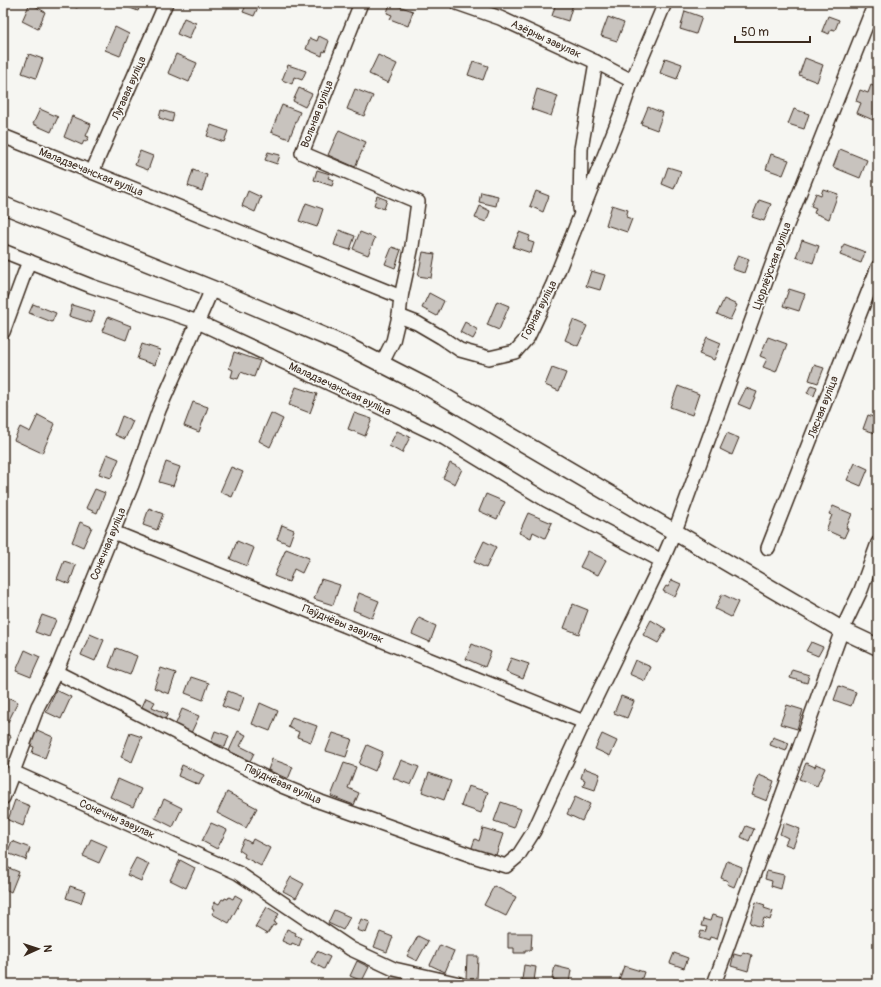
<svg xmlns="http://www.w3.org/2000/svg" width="881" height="987" font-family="Pangolin,sans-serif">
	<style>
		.building { fill: #c8c3be; stroke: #3b2a1e }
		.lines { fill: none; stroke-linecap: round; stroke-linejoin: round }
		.minor-casing { stroke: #3b2a1e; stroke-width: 16 }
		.major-casing { stroke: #3b2a1e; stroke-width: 19 }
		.minor { stroke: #f6f6f2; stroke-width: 13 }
		.major { stroke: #f6f6f2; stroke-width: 16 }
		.labels { text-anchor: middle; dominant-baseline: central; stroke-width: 3.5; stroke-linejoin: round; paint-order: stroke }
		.street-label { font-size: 11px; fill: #3b2a1e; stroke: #f6f6f2 }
	</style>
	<rect width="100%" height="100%" fill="#f6f6f2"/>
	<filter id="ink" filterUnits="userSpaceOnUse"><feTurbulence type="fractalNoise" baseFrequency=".025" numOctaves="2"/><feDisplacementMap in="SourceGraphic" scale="8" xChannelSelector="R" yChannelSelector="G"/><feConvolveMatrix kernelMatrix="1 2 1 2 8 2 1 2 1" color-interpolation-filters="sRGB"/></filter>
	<g filter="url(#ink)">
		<g class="building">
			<polygon points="30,3 45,12 38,29 22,21"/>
			<polygon points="68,3 80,3 77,8"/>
			<polygon points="126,3 141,3 138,11 125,6"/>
			<polygon points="247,3 260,3 254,16 243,12"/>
			<polygon points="390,3 413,11 408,26 390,19 392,15 387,13"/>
			<polygon points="556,3 573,4 568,21 552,16"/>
			<polygon points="685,11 702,17 696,34 680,29"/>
			<polygon points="828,16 839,20 835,30 831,29 829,34 822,31"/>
			<polygon points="608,17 624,23 617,41 601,36"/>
			<polygon points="184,18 196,23 189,39 177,34"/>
			<polygon points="115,27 129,34 120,56 105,50"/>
			<polygon points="319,36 329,41 325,52 323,51 322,56 306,49 310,38 317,41"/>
			<polygon points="29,54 43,59 36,78 22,73"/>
			<polygon points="176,54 197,63 189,82 168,73"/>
			<polygon points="378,55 397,64 388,83 369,74"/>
			<polygon points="665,58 682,64 677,79 660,73"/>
			<polygon points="805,58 823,65 817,82 799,75"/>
			<polygon points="473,61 488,66 483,80 468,75"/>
			<polygon points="288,65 306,71 302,80 294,77 292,84 282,80"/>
			<polygon points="871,85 878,88 878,106 873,120 857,113 861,103 856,101 860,90 868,93"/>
			<polygon points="299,88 312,94 305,107 293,101"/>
			<polygon points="355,89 373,96 364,116 347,109"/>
			<polygon points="537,89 558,96 551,116 531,109"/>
			<polygon points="282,105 300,112 289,139 271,132"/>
			<polygon points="648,107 663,113 657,130 641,124"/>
			<polygon points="40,109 58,117 51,132 33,124"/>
			<polygon points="794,109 809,114 804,129 788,124"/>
			<polygon points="161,110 174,114 172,122 159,118"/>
			<polygon points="72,116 91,124 86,136 89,137 86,142 84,141 82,145 64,137"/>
			<polygon points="211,125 228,131 224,142 207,136"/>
			<polygon points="339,130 366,142 355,167 328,155"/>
			<polygon points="840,149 867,160 860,178 833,167"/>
			<polygon points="140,151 153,156 148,170 135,165"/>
			<polygon points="268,152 280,155 277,164 265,160"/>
			<polygon points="771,154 789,160 783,175 766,169"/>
			<polygon points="668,167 681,171 674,189 662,184"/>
			<polygon points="193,170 207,175 202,191 188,186"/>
			<polygon points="317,170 330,174 328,178 334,180 332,186 314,180"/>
			<polygon points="823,189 838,194 829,219 814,213 816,208 811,206 816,193 821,195"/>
			<polygon points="248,191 261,197 255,212 242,206"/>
			<polygon points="536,191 549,196 543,212 530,206"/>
			<polygon points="481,192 498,196 496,206 479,202"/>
			<polygon points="377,196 387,200 384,209 374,205"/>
			<polygon points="759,200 771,204 764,221 752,217"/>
			<polygon points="306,203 323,209 317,227 299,221"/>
			<polygon points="612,205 628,210 626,217 632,219 627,232 606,225"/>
			<polygon points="480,206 490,211 486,222 475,218"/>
			<polygon points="339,230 355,236 350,250 334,245"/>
			<polygon points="360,232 375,238 368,255 353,249"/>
			<polygon points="519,232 530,236 528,241 534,243 531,253 513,247"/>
			<polygon points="802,240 819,246 813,263 796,257"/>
			<polygon points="844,244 865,252 861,263 840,255"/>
			<polygon points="392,247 401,250 395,268 385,264"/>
			<polygon points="423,252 435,254 431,278 418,276"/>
			<polygon points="738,255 749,259 744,273 732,269"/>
			<polygon points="591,271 605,275 600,290 586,286"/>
			<polygon points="789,289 805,294 799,311 783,306"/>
			<polygon points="429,293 444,301 437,316 422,308"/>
			<polygon points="724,299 737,305 730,320 717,314"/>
			<polygon points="497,301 509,306 499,330 487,325"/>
			<polygon points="33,304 56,313 52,322 29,313"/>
			<polygon points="72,305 95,312 91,323 69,316"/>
			<polygon points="108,317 131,326 126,340 102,331"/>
			<polygon points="573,320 587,326 578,346 565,340"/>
			<polygon points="465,322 478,330 473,339 460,332"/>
			<polygon points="707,337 721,343 714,360 699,354"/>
			<polygon points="768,337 787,344 776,372 763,367 767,359 760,356"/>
			<polygon points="142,344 160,350 155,365 137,359"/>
			<polygon points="234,352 260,361 254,377 241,372 238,379 231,377 233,370 229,368"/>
			<polygon points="814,365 824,368 818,383 809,380"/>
			<polygon points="552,368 566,373 559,391 545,385"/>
			<polygon points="811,385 817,387 814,396 807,393"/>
			<polygon points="678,386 699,394 692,415 670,407"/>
			<polygon points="296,387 317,394 310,413 289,405"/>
			<polygon points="746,388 757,392 750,409 738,404"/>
			<polygon points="193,402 208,407 199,432 184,426"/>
			<polygon points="3,405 8,408 3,417"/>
			<polygon points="271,413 283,419 270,447 259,441"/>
			<polygon points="354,413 372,419 365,436 348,429"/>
			<polygon points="38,415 55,424 42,453 14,440 20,427 30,432"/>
			<polygon points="868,415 878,419 878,434 863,429"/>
			<polygon points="122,416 133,421 125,439 115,435"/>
			<polygon points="397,431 410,437 402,453 389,446"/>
			<polygon points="727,433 739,438 732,455 720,449"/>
			<polygon points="107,454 119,459 111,478 99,474"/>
			<polygon points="166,462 180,467 173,486 159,482"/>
			<polygon points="450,463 462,469 455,484 443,478"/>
			<polygon points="855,463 868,469 861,486 847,480"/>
			<polygon points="231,467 243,472 232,497 220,492"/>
			<polygon points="95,489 105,493 97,513 86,508"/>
			<polygon points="486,494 505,502 497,519 479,511"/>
			<polygon points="833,506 852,514 846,528 848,529 844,538 826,530 832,515 829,514"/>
			<polygon points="149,508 163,514 157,530 143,525"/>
			<polygon points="528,513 552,523 545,538 533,532 531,538 519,533"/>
			<polygon points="80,522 92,527 83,547 72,542"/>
			<polygon points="282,525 294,530 289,544 277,539"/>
			<polygon points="237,541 254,548 247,566 230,559"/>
			<polygon points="484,541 496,547 486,568 474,562"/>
			<polygon points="286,549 309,558 302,573 294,569 289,582 274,576"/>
			<polygon points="588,551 606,560 598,575 580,567"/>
			<polygon points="64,561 76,565 69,584 57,579"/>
			<polygon points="321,579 340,585 333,605 314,599"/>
			<polygon points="672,580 681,584 675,597 663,591 666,586 668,587"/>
			<polygon points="359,593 379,601 372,618 353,610"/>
			<polygon points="722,594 738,602 731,617 715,609"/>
			<polygon points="573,604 588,610 579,634 564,628"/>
			<polygon points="42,615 56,620 49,637 35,632"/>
			<polygon points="419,618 436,626 430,642 412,634"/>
			<polygon points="651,620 666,629 658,643 643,635"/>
			<polygon points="90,634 104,640 95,661 81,655"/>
			<polygon points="811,642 823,647 818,656 806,651"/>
			<polygon points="472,644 491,652 485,667 466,659"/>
			<polygon points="116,648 137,656 130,675 109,667"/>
			<polygon points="25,650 40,657 31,677 16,671"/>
			<polygon points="511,658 529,664 523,679 506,672"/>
			<polygon points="635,660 651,667 645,681 629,674"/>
			<polygon points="161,668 176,673 169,694 154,688"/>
			<polygon points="793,670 809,675 807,683 790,678"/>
			<polygon points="191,677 209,683 203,700 185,693"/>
			<polygon points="839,686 856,692 851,706 834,700"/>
			<polygon points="56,690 71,697 61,719 46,712"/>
			<polygon points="228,691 244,697 239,712 222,706"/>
			<polygon points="3,695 18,702 8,722 3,720"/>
			<polygon points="621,696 634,701 627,718 614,713"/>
			<polygon points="146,698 155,702 152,707 168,714 165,719 141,709"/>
			<polygon points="260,703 278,711 270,731 252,724"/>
			<polygon points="787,705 803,710 797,729 780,724"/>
			<polygon points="182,709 199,716 191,733 175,726"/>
			<polygon points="292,717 317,726 311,742 297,737 299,732 288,727"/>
			<polygon points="35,729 53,737 45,758 32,753 34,747 29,745"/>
			<polygon points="215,731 229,736 225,747 211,742"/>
			<polygon points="238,731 246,735 240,746 254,753 250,761 229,751"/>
			<polygon points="3,733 11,736 4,753 3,752"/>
			<polygon points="130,733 142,737 132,762 121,757"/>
			<polygon points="333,733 352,739 346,757 326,751"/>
			<polygon points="602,734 617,741 610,756 595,749"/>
			<polygon points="773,737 789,743 786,751 770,745"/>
			<polygon points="367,745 383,752 375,771 359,764"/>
			<polygon points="272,759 293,767 288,779 268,770"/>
			<polygon points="401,760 419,767 411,785 393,778"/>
			<polygon points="344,763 356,767 348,788 359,793 354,805 331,796"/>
			<polygon points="806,763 815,767 816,764 825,768 817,786 799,779"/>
			<polygon points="182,765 204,775 199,785 178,776"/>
			<polygon points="584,768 600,774 595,790 583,786 585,780 581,778"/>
			<polygon points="429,773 451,781 444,800 422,792"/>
			<polygon points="759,775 774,781 767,801 752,795"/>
			<polygon points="118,779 141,789 133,807 110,797"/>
			<polygon points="468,786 488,792 481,813 461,806"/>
			<polygon points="227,792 257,808 246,828 217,813"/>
			<polygon points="575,797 590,804 582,821 567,814"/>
			<polygon points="164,799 182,808 173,827 155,818"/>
			<polygon points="15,800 30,806 23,826 8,820"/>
			<polygon points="501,802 521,809 514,828 494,821"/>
			<polygon points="211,823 227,830 217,849 202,841"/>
			<polygon points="784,823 800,829 793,847 785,844 788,838 780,834"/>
			<polygon points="746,826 754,829 749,841 741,837"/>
			<polygon points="483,828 503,834 495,858 471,850 475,839 479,841"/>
			<polygon points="91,839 107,846 99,863 83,856"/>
			<polygon points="244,839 251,843 253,839 270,848 261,866 244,857 245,854 239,850"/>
			<polygon points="12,841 30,848 26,860 7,853"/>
			<polygon points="136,858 149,864 141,881 127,875"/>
			<polygon points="180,860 195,868 186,888 170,880"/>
			<polygon points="727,861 742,867 734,887 727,884 728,881 721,878"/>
			<polygon points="4,866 19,872 11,892 3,888"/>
			<polygon points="767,871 784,875 781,889 771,886 772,881 765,879"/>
			<polygon points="291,877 304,884 296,898 283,891"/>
			<polygon points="70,886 85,891 81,903 66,898"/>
			<polygon points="494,886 516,897 506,916 484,905"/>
			<polygon points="235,895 242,899 229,923 212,914 215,909 212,908 215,902 219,904 222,899 224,900 225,898 228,899 229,897 233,899"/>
			<polygon points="756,902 765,905 764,908 773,911 770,920 764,918 761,927 750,923"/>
			<polygon points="267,907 279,914 274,922 276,923 275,926 273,925 267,934 255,927"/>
			<polygon points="334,910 350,917 343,930 328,923"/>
			<polygon points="712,915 723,918 717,939 710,937 709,941 699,938 701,931 705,932 707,927 701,926 703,919 710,921"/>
			<polygon points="361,919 370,922 366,933 357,930"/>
			<polygon points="287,929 296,933 295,935 302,938 299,946 292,943 291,945 282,941"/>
			<polygon points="380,932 393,937 387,952 374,947"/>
			<polygon points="508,933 532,933 531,950 525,950 525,953 514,953 514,948 508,948"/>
			<polygon points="418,936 428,941 417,961 407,956"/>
			<polygon points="440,945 454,951 445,972 430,965"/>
			<polygon points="317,951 330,957 324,969 311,962"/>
			<polygon points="743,952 752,955 748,971 731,966 734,954 741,956"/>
			<polygon points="674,953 688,958 684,968 670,963"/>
			<polygon points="467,956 478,956 477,979 466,979"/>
			<polygon points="357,961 369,967 362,981 350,976"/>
			<polygon points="524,965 536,967 534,981 522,980"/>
			<polygon points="555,966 571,970 569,983 552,979"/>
			<polygon points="624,966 644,972 640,984 618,983"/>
			<polygon points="392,974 405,979 403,984 388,984"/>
		</g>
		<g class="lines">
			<g class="minor-casing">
				<g id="minor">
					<polyline points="361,3 302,153 418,202 412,246 401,297 399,316 393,341 382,363"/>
					<polyline points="457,3 500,18 596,62 632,81"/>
					<polyline points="3,136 401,297"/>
					<polyline points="92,172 166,3"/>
					<polyline points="580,209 581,149 596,62"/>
					<polyline points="3,251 91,286 198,322 365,400 444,438 546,500 662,561"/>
					<polyline points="399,316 417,323 441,337 460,350 489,358 515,352 528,337 553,284 620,116 632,81 665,3"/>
					<polyline points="3,332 29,261"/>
					<polyline points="113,532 584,722"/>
					<polyline points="768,548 878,267"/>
					<polyline points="56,672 282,786 321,802 473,856 506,866 518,856 534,831 584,722 662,561 675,531 781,240 875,3"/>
					<polyline points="13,772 238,873 351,949 394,969 460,984"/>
					<polyline points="3,798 38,706 56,672 132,485 159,410 212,289"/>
					<polyline points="714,984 842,630 861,590 878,543"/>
				</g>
			</g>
			<g class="major-casing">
				<polyline id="major" points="3,205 225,294 345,345 431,389 842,630 878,647"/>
			</g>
			<use href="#minor" class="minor"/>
			<use href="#major" class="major"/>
		</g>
	</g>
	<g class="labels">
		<g class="street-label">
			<text transform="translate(546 39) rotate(25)">Азёрны завулак</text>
			<text transform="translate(129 88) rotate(-66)">Лугавая вуліца</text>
			<text transform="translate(317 114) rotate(-69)">Вольная вуліца</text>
			<text transform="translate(91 172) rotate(22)">Маладзечанская вуліца</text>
			<text transform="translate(772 266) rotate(-70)">Цюрлёўская вуліца</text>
			<text transform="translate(539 310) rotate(-63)">Горная вуліца</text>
			<text transform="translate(340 389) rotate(25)">Маладзечанская вуліца</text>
			<text transform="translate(823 407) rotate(-69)">Лясная вуліца</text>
			<text transform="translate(108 544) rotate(-68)">Сонечная вуліца</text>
			<text transform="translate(343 624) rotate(22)">Паўднёвы завулак</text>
			<text transform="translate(283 784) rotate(24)">Паўднёвая вуліца</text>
			<text transform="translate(117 819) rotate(24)">Сонечны завулак</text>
		</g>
	</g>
	<rect width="881" height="987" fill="none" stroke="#f6f6f2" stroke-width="16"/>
	<rect x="8" y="8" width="865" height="971" fill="none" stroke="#3b2a1e" stroke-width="1.5" filter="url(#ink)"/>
	<g transform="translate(38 949) rotate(87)" stroke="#f6f6f2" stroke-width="3" paint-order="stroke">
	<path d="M0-3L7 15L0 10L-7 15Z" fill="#3b2a1e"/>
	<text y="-6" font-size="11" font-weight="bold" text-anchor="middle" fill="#3b2a1e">N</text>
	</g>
	<path d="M735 36v6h75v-6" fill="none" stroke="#3b2a1e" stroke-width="2"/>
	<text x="741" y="36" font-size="12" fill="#3b2a1e" stroke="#f6f6f2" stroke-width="3" paint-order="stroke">50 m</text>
</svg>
